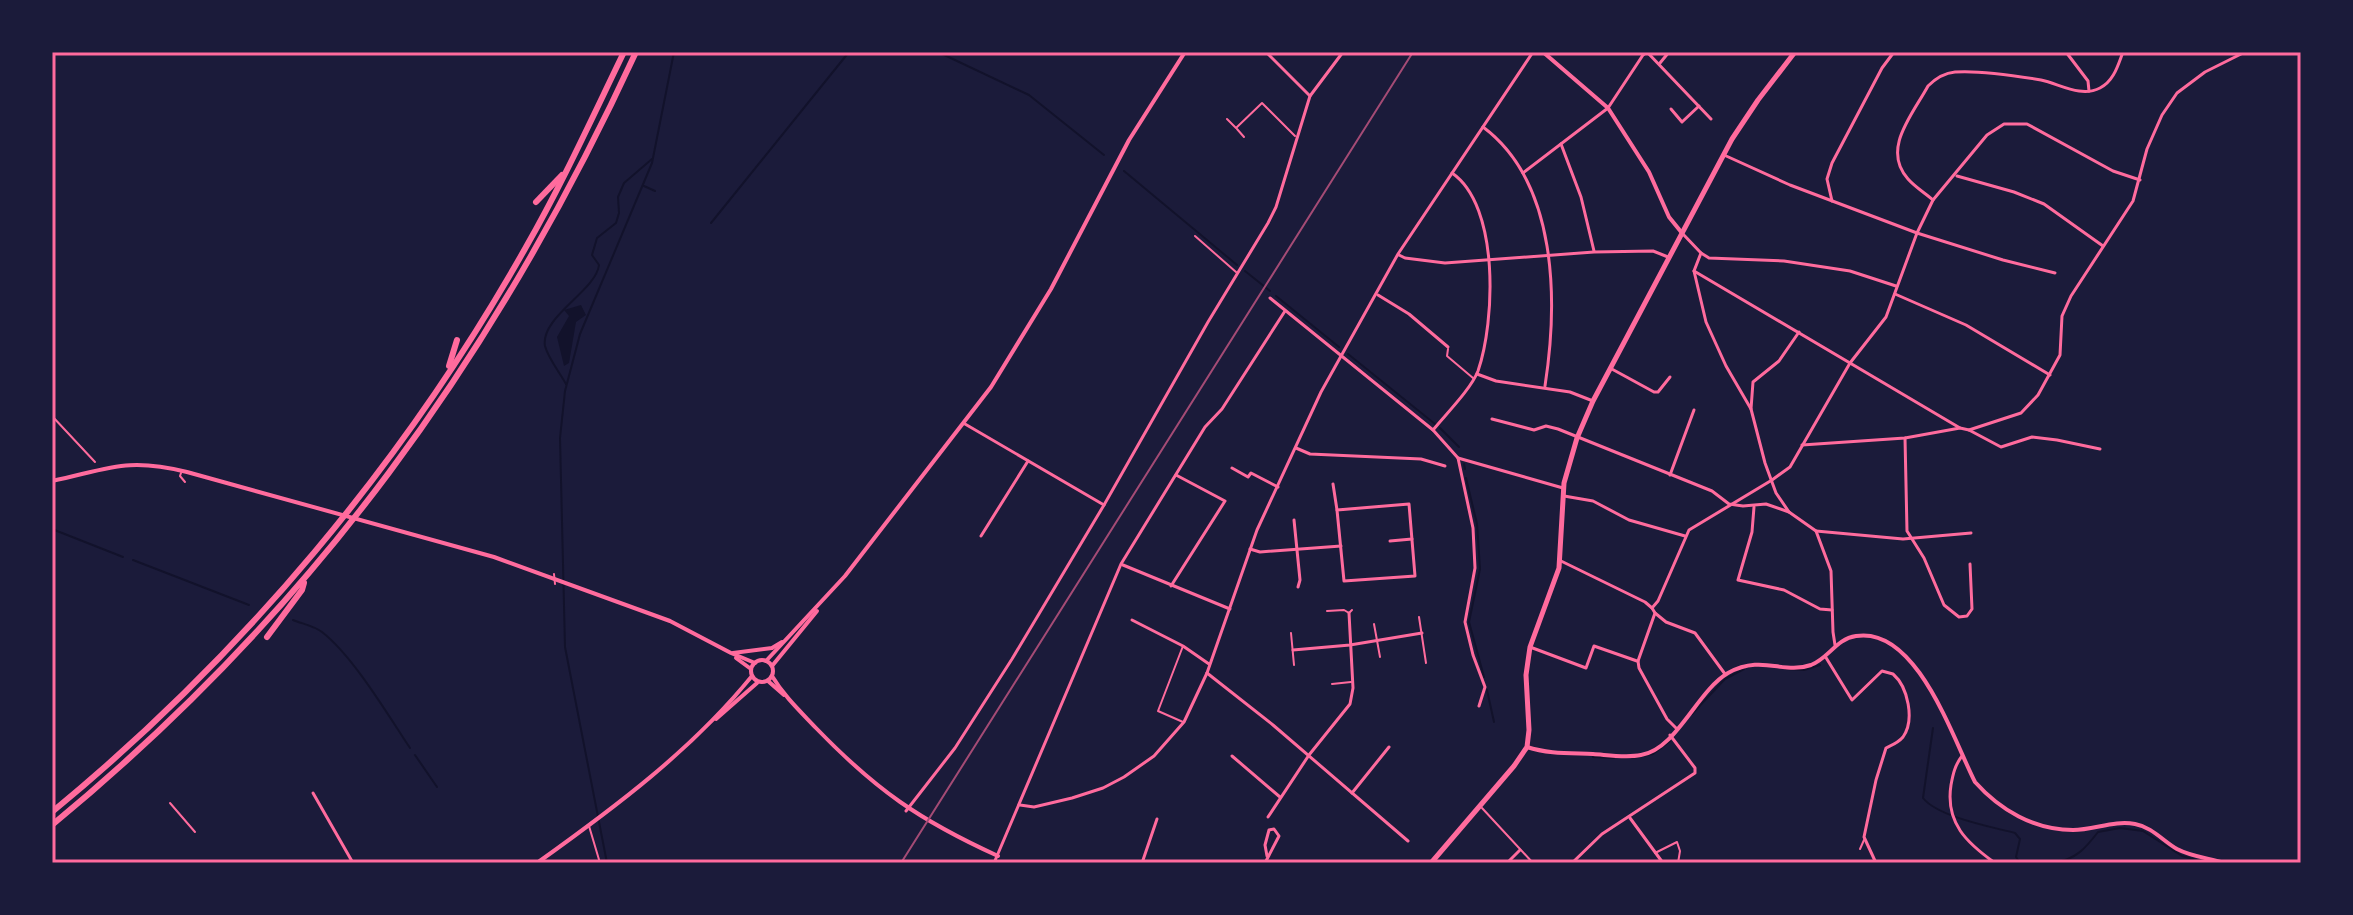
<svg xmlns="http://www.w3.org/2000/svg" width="2353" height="915" font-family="'Fira Sans Condensed',sans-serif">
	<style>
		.water { fill: #12122b }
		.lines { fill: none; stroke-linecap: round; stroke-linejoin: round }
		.stream { stroke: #12122b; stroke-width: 2 }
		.service { stroke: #ff6b9d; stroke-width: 2 }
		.minor { stroke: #ff6b9d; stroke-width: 3 }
		.tertiary { stroke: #ff6b9d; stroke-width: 4 }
		.secondary { stroke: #ff6b9d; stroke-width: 4 }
		.primary { stroke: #ff6b9d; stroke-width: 5 }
		.motorway { stroke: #ff6b9d; stroke-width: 6 }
		.rail { stroke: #a44b75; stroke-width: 2 }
		.neatline { fill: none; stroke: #ff6b9d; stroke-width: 3 }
	</style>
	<rect width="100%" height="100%" fill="#1b1b3a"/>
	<polygon class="water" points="581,305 586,315 576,322 569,363 564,366 557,337 569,316 564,310"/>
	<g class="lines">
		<g class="stream">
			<polyline points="938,52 1029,95 1104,155"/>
			<polyline points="1124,171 1237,265"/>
			<polyline points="644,186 655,191"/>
			<polyline points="711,223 849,52"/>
			<polyline points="1245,271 1270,291"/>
			<polyline points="1276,296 1339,347"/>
			<polyline points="1348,354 1435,424"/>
			<path d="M 566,384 C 560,373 548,358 545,346 C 540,317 596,291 599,265 L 592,255 L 597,238 L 616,223 L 619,213 L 618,197 L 624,183 L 652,159"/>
			<polyline points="1440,428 1459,447"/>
			<polyline points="1464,464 1465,469"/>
			<polyline points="1466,478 1477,524 1480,569 1469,622 1484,677"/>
			<polyline points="52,529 123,557"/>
			<polyline points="133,560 249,605"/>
			<path d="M 293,620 C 303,624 314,626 322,632 C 353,656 388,715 410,748"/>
			<polyline points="1786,669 1804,670 1820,665"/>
			<polyline points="1487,690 1494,722"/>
			<polyline points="1692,714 1725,679 1744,669"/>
			<path d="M 1933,728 L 1923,798 C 1938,817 1992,827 2015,833 L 2020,839 L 2016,857 L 2020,863"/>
			<polyline points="415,755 437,787"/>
			<polyline points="1593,757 1614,758"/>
			<polyline points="1632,758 1653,754 1670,741"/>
			<polyline points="607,863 565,647 560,438 565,391 580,334 652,163 674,52"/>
			<path d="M 2054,863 C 2076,859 2085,849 2098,832 L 2120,828 L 2143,831 L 2182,856 L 2209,863"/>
		</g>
		<g class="service">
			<polyline points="1227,119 1236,128 1262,103 1295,136"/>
			<polyline points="1237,129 1244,137"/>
			<polyline points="1195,236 1236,272"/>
			<polyline points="1448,349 1447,356 1473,378"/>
			<polyline points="52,416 95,462"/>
			<polyline points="181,473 180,476 185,482"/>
			<polyline points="554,574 555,584"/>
			<polyline points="1327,611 1344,610 1349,613 1352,610"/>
			<polyline points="1419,617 1426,663"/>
			<polyline points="1374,624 1380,657"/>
			<polyline points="1291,633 1294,665"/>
			<polyline points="1183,646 1158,711 1183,722"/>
			<polyline points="1332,684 1351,682"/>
			<polyline points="170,803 195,832"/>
			<polyline points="1482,808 1533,863"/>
			<polyline points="589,826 600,863"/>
			<polyline points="1860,849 1864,840"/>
			<polyline points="1655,853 1677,842 1680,851 1678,863"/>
		</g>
		<g class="minor">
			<polyline points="1266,52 1310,96"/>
			<polyline points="2066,52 2088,81 2089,91"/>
			<polyline points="1660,63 1669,52"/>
			<polyline points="1671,109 1682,122 1699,106"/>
			<path d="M 1483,127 C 1558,183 1558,302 1545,386"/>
			<polyline points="1561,144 1581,197 1594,251"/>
			<polyline points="1724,155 1790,185 1917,233 2003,260 2055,273"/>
			<polyline points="1523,173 1608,108 1643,55 1647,52 1711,119"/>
			<polyline points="1957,176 2014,192 2044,204 2103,246"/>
			<path d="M 1933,200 C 1925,193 1915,187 1908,179 C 1881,149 1913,114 1928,86 C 1935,79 1944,73 1955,72 C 1979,70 2017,76 2041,80 C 2060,84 2081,98 2100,88 C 2114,81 2118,65 2123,52"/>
			<polyline points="1832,201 1827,179 1832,163 1882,68 1894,52"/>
			<polyline points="1682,233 1701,253 1709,258 1784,261 1850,271 1896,286"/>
			<polyline points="1701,253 1694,271 1706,322 1726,366 1751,409 1765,463 1776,493 1789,512 1816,531 1831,571 1833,632 1835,645"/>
			<polyline points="1399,255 1405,258 1445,263 1594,252 1653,251 1668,257"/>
			<polyline points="1694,271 1960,428 1969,430 2001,447 2032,437 2057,440 2100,449"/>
			<polyline points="1895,294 1966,325 2050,375"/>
			<polyline points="1378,295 1409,314 1448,347"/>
			<polyline points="1270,298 1433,430 1458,458 1563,488"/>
			<polyline points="1610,368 1654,392 1658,392 1670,377"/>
			<polyline points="1477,374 1496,381 1570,392 1593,401"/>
			<polyline points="1751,409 1753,382 1779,361 1799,332"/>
			<polyline points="1492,419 1534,430 1546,426 1558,429 1712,491 1729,504 1743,506 1766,504 1789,512"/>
			<polyline points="965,424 1104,505"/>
			<path d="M 1433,430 C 1446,414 1471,389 1478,371 C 1495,322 1500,206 1452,173"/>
			<polyline points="1969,430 2021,413 2038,395 2060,355 2062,316 2071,296 2133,201 2147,149 2162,115 2177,93 2205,72 2245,52"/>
			<polyline points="1905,438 1907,531 1924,558 1944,605 1959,617 1967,616 1972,609 1970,564"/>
			<polyline points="1802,445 1905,438 1960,428"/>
			<polyline points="1296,448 1310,454 1421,459 1445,466"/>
			<polyline points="1458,458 1473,528 1475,568 1465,622 1473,655 1485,687 1479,706"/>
			<polyline points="1232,468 1248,477 1251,473 1278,487"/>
			<polyline points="1670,475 1694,410"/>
			<polyline points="1333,484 1337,510"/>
			<polyline points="1564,496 1593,501 1629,520 1685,536"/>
			<polygon points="1409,504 1415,576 1344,581 1337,510"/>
			<polyline points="1754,507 1752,532 1738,580 1784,590 1820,609 1832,610"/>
			<polyline points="1294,520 1300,580 1298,587"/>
			<polyline points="1816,531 1903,539 1971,533"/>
			<polyline points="981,536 1028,461"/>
			<polyline points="1390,541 1412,539"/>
			<polyline points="1250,549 1260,552 1341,546"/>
			<polyline points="1561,561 1645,602 1652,608"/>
			<polyline points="1123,565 1230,609"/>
			<polyline points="1171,586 1225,501 1176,475"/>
			<polyline points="1655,613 1666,622 1695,633 1725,674"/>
			<polyline points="1132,620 1183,646 1209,664"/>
			<polyline points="1530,647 1586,668 1594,646 1637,661"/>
			<polyline points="1293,650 1350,645 1422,633"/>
			<path d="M 1825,656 L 1852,700 L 1882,671 L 1893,674 C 1908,687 1915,720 1903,737 C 1898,743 1892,745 1886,748 L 1876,780 L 1864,837 L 1876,863"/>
			<polyline points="1638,661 1655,613 1652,608 1658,601 1689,530 1772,480 1790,467 1850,363 1886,317 1917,233 1933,200 1987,135 2004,124 2027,124 2113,171 2140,180"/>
			<polyline points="1638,661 1639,668 1667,719 1676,728"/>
			<polyline points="1207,673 1273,725 1408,841"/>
			<polyline points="1232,756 1280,797"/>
			<path d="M 1962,756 C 1955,765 1953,774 1951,785 C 1945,823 1967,843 1995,863"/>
			<polyline points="313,793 353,863"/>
			<polyline points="1352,793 1389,747"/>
			<polyline points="1020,805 1034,807 1072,798 1103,788 1124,777 1154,756 1184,722 1207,673 1257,530 1321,392 1398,254 1533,52"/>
			<polyline points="906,811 955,748 1012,659 1104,505 1208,322 1268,223 1276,207 1310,96 1343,52"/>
			<polyline points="1268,817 1309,755 1350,704 1353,688 1349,613"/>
			<polyline points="1630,818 1663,863"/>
			<polyline points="994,863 1121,564 1205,427 1222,409 1285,311"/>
			<polyline points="1142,863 1157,819"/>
			<polyline points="1265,863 1279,836 1274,829 1269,830 1265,845 1267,856"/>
			<polyline points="1507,863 1520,850"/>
			<polyline points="1572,863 1602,834 1695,773 1695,768 1670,735"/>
		</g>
		<g class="tertiary">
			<polyline points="1543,52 1608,108 1649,172 1669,217 1682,233"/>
			<path d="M 52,481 C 109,469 126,457 187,472 L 494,557 L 670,621 L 731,653 L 755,663"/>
			<polyline points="733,653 772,648 782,642"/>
			<polyline points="736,658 751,669"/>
			<circle cx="762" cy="671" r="11"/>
			<polyline points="766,661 845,576 991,387 1051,289 1129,140 1185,52"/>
			<polyline points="772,666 817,611"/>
			<path d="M 772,676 C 784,696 800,711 816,728 C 876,790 919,820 998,856"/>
			<polyline points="768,681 784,695"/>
			<polyline points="716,719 757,683"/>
			<path d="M 537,863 C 614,808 692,750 752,676"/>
		</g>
		<path class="secondary" d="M 1527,747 C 1548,754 1570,753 1593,754 C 1608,755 1626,758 1641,755 C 1676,750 1697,691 1728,673 C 1763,654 1783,675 1811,665 C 1829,658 1836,639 1856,636 C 1917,626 1953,739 1975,782 C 2000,810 2034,830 2073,830 C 2094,830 2114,820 2135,824 C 2152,827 2163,841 2177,849 C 2192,857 2209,858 2225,863"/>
		<polyline class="primary" points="1431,863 1514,766 1527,747 1529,730 1526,675 1530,647 1559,568 1564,483 1577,438 1593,401 1732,139 1758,100 1795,52"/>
		<g class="motorway">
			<polyline points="536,202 562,175"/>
			<polyline points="449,366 457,340"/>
			<polyline points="267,637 302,590 304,583"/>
			<path d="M 52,812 C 242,656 405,462 526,247 C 562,184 592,118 624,52"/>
			<path d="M 52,825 C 313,610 495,358 636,52"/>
		</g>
		<polyline class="rail" points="901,863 1413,52"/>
	</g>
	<rect width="2353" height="915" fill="none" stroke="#1b1b3a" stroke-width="108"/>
	<rect x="54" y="54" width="2245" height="807" class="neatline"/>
</svg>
